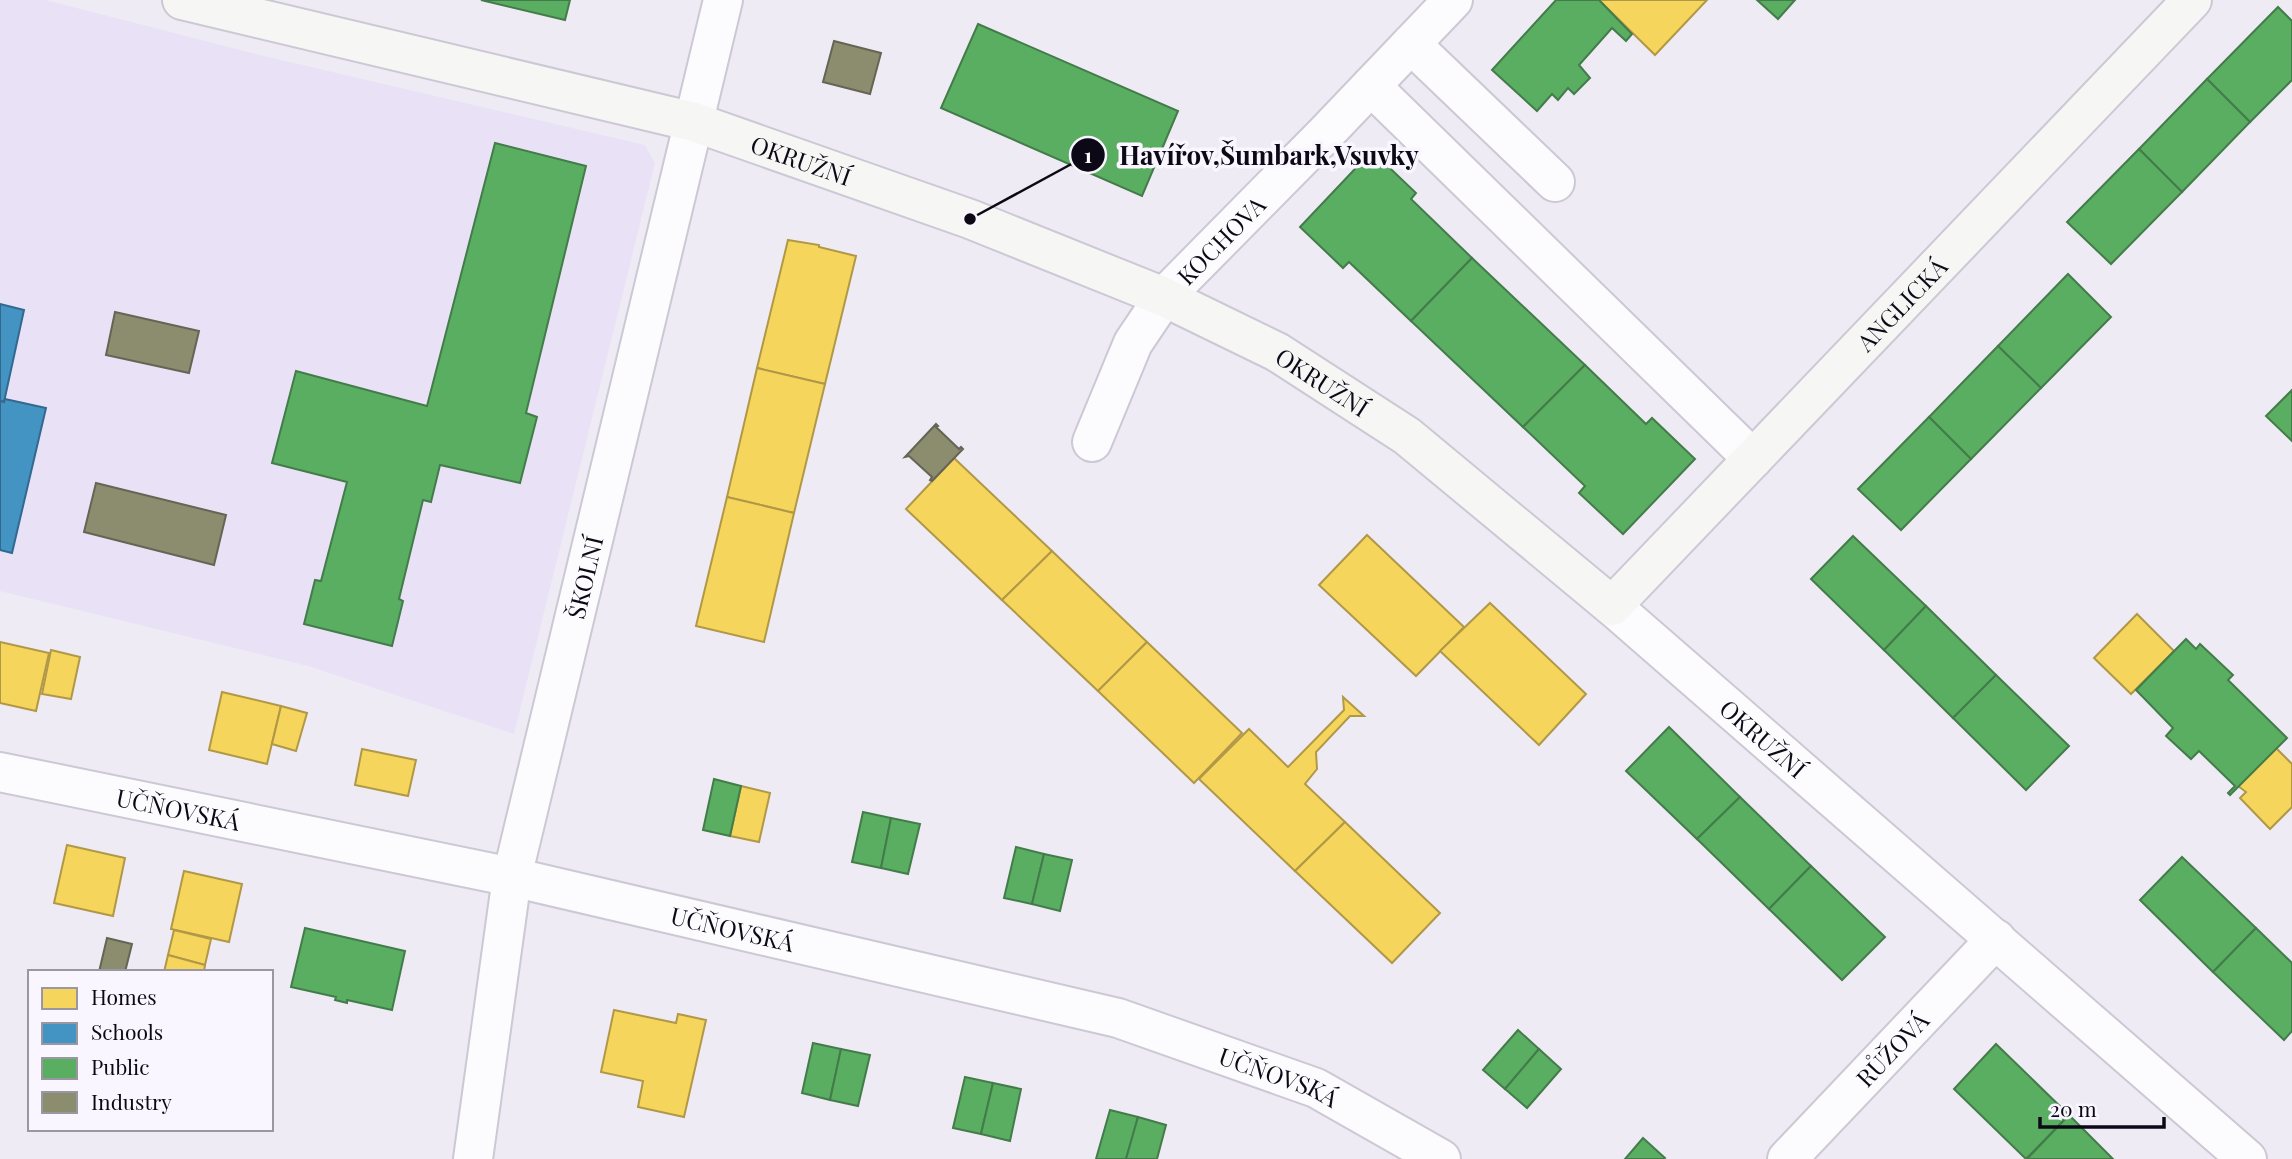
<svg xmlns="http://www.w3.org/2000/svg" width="2292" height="1159" font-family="'Playfair Display',serif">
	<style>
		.built { fill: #e9e2f7 }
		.homes { fill: #f6d55c; stroke: #b09847; stroke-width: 2 }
		.schools { fill: #4393c3; stroke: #33698f; stroke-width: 2 }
		.public { fill: #5aae61; stroke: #437c4a; stroke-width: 2 }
		.industry { fill: #8c8c6e; stroke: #666454; stroke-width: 2 }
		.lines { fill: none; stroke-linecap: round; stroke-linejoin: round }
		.street-casing { stroke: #ccc8d4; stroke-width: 42 }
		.secondary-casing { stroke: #ccc8d4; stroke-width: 42 }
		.street { stroke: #fcfcfe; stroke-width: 38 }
		.secondary { stroke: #f6f6f5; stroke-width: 38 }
		.labels { text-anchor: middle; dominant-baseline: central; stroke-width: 7; stroke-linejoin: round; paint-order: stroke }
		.street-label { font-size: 24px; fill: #0d0816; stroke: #f9f6ff }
		.leader { fill: none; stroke: #0d0816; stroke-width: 2.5 }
		.callout-dot { fill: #0d0816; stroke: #f9f6ff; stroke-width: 2.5 }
		.mark-label { font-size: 21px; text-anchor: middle; font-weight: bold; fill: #fff }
		.callout-label { font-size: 26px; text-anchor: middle; font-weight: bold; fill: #0d0816; stroke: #f9f6ff; stroke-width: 7; stroke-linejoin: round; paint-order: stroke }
	</style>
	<rect width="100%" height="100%" fill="#eeebf5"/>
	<polygon class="built" points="0,0 46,0 264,56 645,145 655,163 514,734 308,666 0,591"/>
	<g class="homes">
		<polygon points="1599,0 1707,0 1655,55"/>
		<polygon points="788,240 819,245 819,247 856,256 825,384 757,368"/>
		<polygon points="757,368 825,384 794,513 727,497"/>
		<polygon points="954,458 1052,551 1002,600 906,509"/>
		<polygon points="727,497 794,513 764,642 696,626"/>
		<polygon points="1367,535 1464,627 1416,676 1319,585"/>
		<polygon points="1052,551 1147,642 1098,691 1002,600"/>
		<polygon points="1490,603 1586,694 1539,745 1440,651"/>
		<polygon points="2137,614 2174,651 2131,694 2094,658"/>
		<polygon points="0,642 49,653 36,711 0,703"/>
		<polygon points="1147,642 1242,733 1194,783 1098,691"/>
		<polygon points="51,650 80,657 71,699 42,694"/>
		<polygon points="222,692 281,706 267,764 209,750"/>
		<polygon points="1343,697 1364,716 1350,716 1316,752 1317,769 1305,784 1345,822 1295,871 1199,779 1249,729 1288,767 1344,710"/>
		<polygon points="281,706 307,713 296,751 272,744"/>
		<polygon points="2276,748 2292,764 2292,807 2270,829 2240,798 2246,792 2238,786"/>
		<polygon points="362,749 416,760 408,796 355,785"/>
		<polygon points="741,786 770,793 759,842 730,836"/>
		<polygon points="1345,822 1440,913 1392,963 1295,871"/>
		<polygon points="67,845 125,858 113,916 54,903"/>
		<polygon points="184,871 242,884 229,942 171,929"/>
		<polygon points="174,930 211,939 205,965 168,955"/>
		<polygon points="168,955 205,965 204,972 164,972"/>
		<polygon points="614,1010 676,1023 678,1014 706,1020 684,1117 638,1107 643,1081 601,1072"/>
	</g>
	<g class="schools">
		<polygon points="0,304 24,310 4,402 0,401"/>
		<polygon points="5,399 46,408 12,553 0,550 0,401 4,402"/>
	</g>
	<g class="public">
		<polygon points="481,0 570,0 565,20"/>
		<polygon points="1556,0 1599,0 1632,34 1626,41 1612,28 1579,65 1590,78 1574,94 1568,88 1558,100 1552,94 1537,111 1492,70"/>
		<polygon points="1757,0 1795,0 1778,19"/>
		<polygon points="2278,7 2292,21 2292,80 2250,122 2207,79"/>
		<polygon points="978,24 1178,111 1142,196 941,108"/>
		<polygon points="2207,79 2250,122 2182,192 2139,149"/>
		<polygon points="495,143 586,166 526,413 537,417 520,483 440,465 431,502 423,500 399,599 403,601 392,646 304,624 315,580 321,581 347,482 272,463 296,371 427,406"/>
		<polygon points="2139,149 2182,192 2111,264 2067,222"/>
		<polygon points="1372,151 1416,193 1411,199 1472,258 1411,321 1349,262 1343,268 1300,227"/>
		<polygon points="1472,258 1585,365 1523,427 1411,321"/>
		<polygon points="2068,274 2111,317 2041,388 1998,346"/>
		<polygon points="1998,346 2041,388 1971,459 1929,417"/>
		<polygon points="1585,365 1646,424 1652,418 1695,459 1623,534 1579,493 1585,486 1523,427"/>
		<polygon points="2292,390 2292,441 2266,416"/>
		<polygon points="1929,417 1971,459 1901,530 1858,489"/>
		<polygon points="1853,536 1926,606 1884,650 1811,579"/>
		<polygon points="1926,606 1996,675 1953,718 1884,650"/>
		<polygon points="2186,639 2196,649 2200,644 2233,675 2228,680 2287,738 2230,795 2228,793 2235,786 2199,751 2191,759 2166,736 2173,728 2136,690"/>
		<polygon points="1996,675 2069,746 2026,790 1953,718"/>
		<polygon points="1669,727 1740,797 1697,839 1626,771"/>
		<polygon points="714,779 741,786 730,836 703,830"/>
		<polygon points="1740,797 1811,866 1769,909 1697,839"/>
		<polygon points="863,812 891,818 881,868 852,862"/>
		<polygon points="891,818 920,824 908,874 881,868"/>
		<polygon points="1016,847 1044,854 1032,904 1004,898"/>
		<polygon points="1044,854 1072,860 1060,911 1032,904"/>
		<polygon points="2182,857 2256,928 2213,972 2140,900"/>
		<polygon points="1811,866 1885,937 1842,980 1769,909"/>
		<polygon points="305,928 405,951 392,1010 347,1000 347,1003 335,1000 336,997 291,987"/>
		<polygon points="2256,928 2292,963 2292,1031 2284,1040 2213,972"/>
		<polygon points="1518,1030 1539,1049 1505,1089 1483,1070"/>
		<polygon points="813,1043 841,1049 830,1100 802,1093"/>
		<polygon points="1996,1044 2069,1115 2026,1159 1954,1089"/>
		<polygon points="841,1049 870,1055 858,1106 830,1100"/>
		<polygon points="1539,1049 1561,1069 1527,1108 1505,1089"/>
		<polygon points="965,1077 993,1083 981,1134 953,1128"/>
		<polygon points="993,1083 1021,1089 1010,1141 981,1134"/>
		<polygon points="1110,1110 1138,1117 1126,1159 1096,1159"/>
		<polygon points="2069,1115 2113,1159 2027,1159"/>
		<polygon points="1138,1117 1166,1125 1157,1159 1126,1159"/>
		<polygon points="1643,1138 1665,1158 1664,1159 1625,1159"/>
	</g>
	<g class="industry">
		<polygon points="834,41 881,53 870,94 823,82"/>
		<polygon points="115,312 199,331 189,373 106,355"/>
		<polygon points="936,424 938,426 936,427 959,449 961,447 963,449 932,481 930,480 932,477 909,456 905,457"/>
		<polygon points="96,483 226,515 214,565 84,532"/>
		<polygon points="107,938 132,944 125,972 99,972"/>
	</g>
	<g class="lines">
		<g class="street-casing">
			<g id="street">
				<polyline points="1411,44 1555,182"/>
				<polyline points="1371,86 1753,459"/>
				<path id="s1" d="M 1092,442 L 1133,343 L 1164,297 L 1325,134 L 1453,0"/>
				<path id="s2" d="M 1612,606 L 2247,1159"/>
				<path id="s3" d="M 0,772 L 512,877 L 1118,1018 L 1316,1088 L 1441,1159"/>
				<path id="s4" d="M 473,1159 L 512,877 L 723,0"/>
				<path id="s5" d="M 1787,1159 L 1996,939"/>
			</g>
		</g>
		<g class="secondary-casing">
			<g id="secondary">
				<path id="s6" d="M 182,0 L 694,122 L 970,219 L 1164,297 L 1277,352 L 1407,436 L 1612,606 L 2192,0"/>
			</g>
		</g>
		<use href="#street" class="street"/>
		<use href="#secondary" class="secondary"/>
	</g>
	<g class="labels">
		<g class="street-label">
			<text stroke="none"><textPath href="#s6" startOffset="640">OKRUŽNÍ</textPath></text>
			<text stroke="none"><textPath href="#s1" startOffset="243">KOCHOVA</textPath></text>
			<text stroke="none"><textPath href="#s6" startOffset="1993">ANGLICKÁ</textPath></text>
			<text stroke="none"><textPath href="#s6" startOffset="1208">OKRUŽNÍ</textPath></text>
			<text stroke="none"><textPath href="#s4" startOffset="593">ŠKOLNÍ</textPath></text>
			<text stroke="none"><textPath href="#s2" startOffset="201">OKRUŽNÍ</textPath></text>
			<text stroke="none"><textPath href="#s3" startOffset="182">UČŇOVSKÁ</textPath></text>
			<text stroke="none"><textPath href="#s3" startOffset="749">UČŇOVSKÁ</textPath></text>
			<text stroke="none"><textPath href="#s5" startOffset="152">RŮŽOVÁ</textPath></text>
			<text stroke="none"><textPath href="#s3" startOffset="1316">UČŇOVSKÁ</textPath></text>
		</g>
	</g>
	<path class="leader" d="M970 219L1088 155"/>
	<g class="callout-dot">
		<circle cx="970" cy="219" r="7"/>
		<circle cx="1088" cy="155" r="18"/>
	</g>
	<g class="mark-label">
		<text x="1088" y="163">1</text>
	</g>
	<g class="callout-label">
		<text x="1269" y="165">Havířov,Šumbark,Vsuvky</text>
	</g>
	<rect x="28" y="970" width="245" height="161" fill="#f9f6ff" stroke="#9b97a2" stroke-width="2"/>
	<rect x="42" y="988" width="35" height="21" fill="#f6d55c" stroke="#9b97a2" stroke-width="2"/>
	<text x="91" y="1005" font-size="21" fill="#0d0816">Homes</text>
	<rect x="42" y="1023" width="35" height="21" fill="#4393c3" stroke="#9b97a2" stroke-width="2"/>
	<text x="91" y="1040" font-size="21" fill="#0d0816">Schools</text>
	<rect x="42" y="1058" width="35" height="21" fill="#5aae61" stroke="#9b97a2" stroke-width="2"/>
	<text x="91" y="1075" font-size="21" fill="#0d0816">Public</text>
	<rect x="42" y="1092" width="35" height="21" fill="#8c8c6e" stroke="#9b97a2" stroke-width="2"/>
	<text x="91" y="1110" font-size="21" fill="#0d0816">Industry</text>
	<path d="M2040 1117v10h124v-10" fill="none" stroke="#0d0816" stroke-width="3.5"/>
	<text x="2050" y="1117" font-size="21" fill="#0d0816" stroke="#f9f6ff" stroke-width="5" paint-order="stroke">20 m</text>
</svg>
